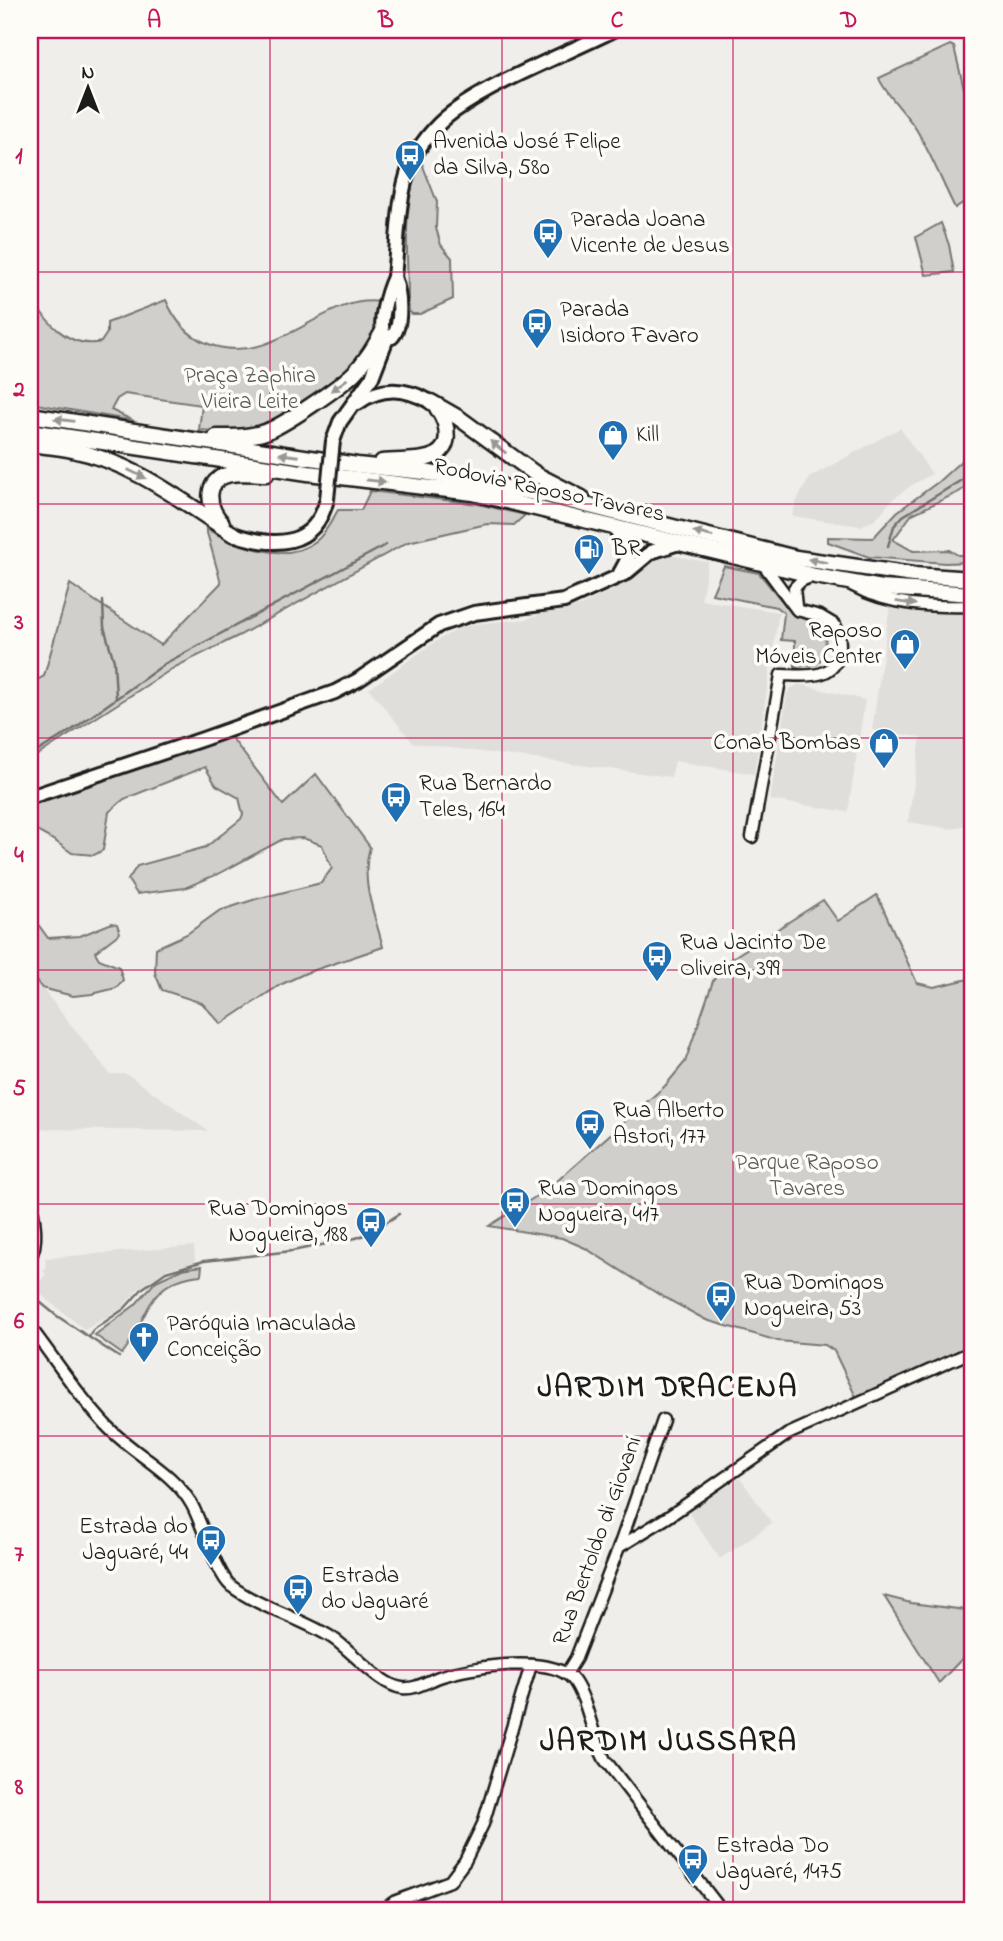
<svg xmlns="http://www.w3.org/2000/svg" width="1003" height="1941" font-family="'Indie Flower',sans-serif">
	<style>
		.built { fill: #e0deda }
		.green { fill: #d0cfcc; stroke: #767674; stroke-width: 2 }
		.lines { fill: none; stroke-linecap: round; stroke-linejoin: round }
		.stream { stroke: #706f6d; stroke-width: 2.5 }
		.minor-casing { stroke: #1c1c1c; stroke-width: 15 }
		.major-casing { stroke: #1c1c1c; stroke-width: 18 }
		.highway-casing { stroke: #1c1c1c; stroke-width: 19 }
		.minor { stroke: #fdfcf7; stroke-width: 10 }
		.major { stroke: #fdfcf7; stroke-width: 12 }
		.highway { stroke: #fdfcf7; stroke-width: 14 }
		.major-bridge-casing { stroke: #1c1c1c; stroke-width: 18; stroke-linecap: butt }
		.major-bridge { stroke: #fdfcf7; stroke-width: 12 }
		.oneway { fill: #989794 }
		.grid { fill: none; stroke: #c2185b; stroke-width: 2; stroke-opacity: 0.55 }
		.labels { text-anchor: middle; dominant-baseline: central; stroke-width: 7; stroke-linejoin: round; paint-order: stroke }
		.poi-label { font-size: 23px; fill: #1c1c1c; stroke: #fdfcf7; text-anchor: start }
		.park-label { font-size: 23px; fill: #5b5b5a; stroke: #fdfcf7 }
		.street-label { font-size: 23px; fill: #1c1c1c; stroke: #fdfcf7 }
		.district-label { font-size: 30px; font-weight: bold; letter-spacing: 2px; fill: #1c1c1c; stroke: #fdfcf7 }
		.neatline { fill: none; stroke: #c2185b; stroke-width: 2.5 }
		.grid-label { font-size: 23px; text-anchor: middle; font-weight: bold; fill: #c2185b }
	</style>
	<rect width="100%" height="100%" fill="#f0eeea"/>
	<filter id="ink" filterUnits="userSpaceOnUse"><feTurbulence type="fractalNoise" baseFrequency=".0143" numOctaves="2"/><feDisplacementMap in="SourceGraphic" scale="14" xChannelSelector="R" yChannelSelector="G"/><feConvolveMatrix kernelMatrix="1 2 1 2 8 2 1 2 1" color-interpolation-filters="sRGB"/></filter>
	<g filter="url(#ink)">
		<g class="built">
			<polygon points="900,428 932,474 912,485 893,499 875,520 860,526 792,516 797,500 810,477"/>
			<polygon points="669,555 708,562 701,600 779,612 754,774 675,761 671,777 413,743 369,689 436,641 460,628 475,624 527,619 576,600 578,607 621,585 653,558"/>
			<polygon points="890,605 973,613 973,822 953,829 908,822 921,737 872,730"/>
			<polygon points="799,684 865,700 848,812 770,800 787,694 790,689"/>
			<polygon points="30,973 110,1074 127,1074 208,1131 30,1129"/>
			<polygon points="194,1246 195,1262 167,1269 138,1289 122,1308 85,1330 34,1289 46,1274 43,1272 46,1268 45,1258"/>
			<polygon points="740,1478 772,1523 720,1559 688,1512"/>
		</g>
		<g class="green">
			<path d="M 950,45 L 954,47 L 967,101 L 973,115 L 973,196 L 955,208 C 942,182 931,154 916,129 C 906,113 883,91 879,78 Z"/>
			<path d="M 421,161 L 437,202 L 436,228 L 441,245 L 452,258 L 453,299 L 420,314 L 412,314 L 409,311 L 408,300 C 408,255 401,203 421,161 Z"/>
			<polygon points="941,223 949,245 954,272 926,275 916,237"/>
			<path d="M 30,297 C 46,320 68,350 101,342 L 107,333 L 107,323 L 166,300 C 174,319 187,335 206,343 C 273,371 323,293 380,302 L 379,333 L 353,372 L 268,427 L 230,432 L 199,430 L 202,405 L 125,394 L 117,399 L 111,410 L 134,421 L 30,403 Z"/>
			<polygon points="973,450 973,482 959,492 912,514 893,540 913,551 949,550 958,555 973,555 973,562 945,563 869,557 828,542 828,537 873,538 897,512 938,482"/>
			<path d="M 370,491 L 478,504 L 525,515 L 514,525 L 487,524 L 408,542 L 240,635 L 175,667 L 30,760 L 30,684 L 44,676 L 70,584 L 161,645 L 221,583 L 206,529 C 237,544 284,566 316,541 C 325,534 332,520 338,510 L 361,510 Z"/>
			<polygon points="724,566 759,573 791,612 826,628 825,654 817,664 795,667 795,641 781,640 784,613 776,607 712,594"/>
			<path d="M 231,737 L 283,805 L 316,774 L 370,847 C 360,883 374,911 383,947 L 306,973 L 280,985 L 221,1024 L 202,1003 L 162,990 L 155,973 L 156,948 L 187,934 L 219,911 L 256,899 L 321,883 L 332,868 L 322,845 L 303,838 L 283,839 L 220,873 L 185,888 L 137,894 L 128,880 L 137,866 L 206,847 L 241,819 L 243,814 L 239,798 L 216,785 L 205,767 L 124,799 L 109,812 L 103,850 L 94,855 L 72,853 L 55,841 L 33,829 L 30,824 L 30,806 Z"/>
			<polygon points="30,892 32,897 32,916 48,938 80,936 112,923 117,924 120,933 95,952 99,959 119,967 123,980 116,988 92,994 73,996 42,988 30,973"/>
			<polygon points="877,895 917,983 934,987 973,978 973,1345 856,1397 834,1351 825,1345 778,1341 706,1320 658,1294 585,1248 562,1238 489,1226 548,1189 665,1086 685,1062 713,981 726,962 823,900 838,921"/>
			<path d="M 202,1266 L 201,1275 C 144,1281 151,1317 122,1354 L 95,1335 L 135,1305 L 156,1281 L 182,1269 Z"/>
			<polygon points="884,1596 911,1603 973,1611 973,1647 939,1683"/>
		</g>
		<g class="lines">
			<g class="stream">
				<polyline points="888,546 894,526 903,516 973,473"/>
				<polyline points="103,601 104,627 114,661 116,697"/>
				<polyline points="30,756 72,730 166,663 386,545"/>
				<polyline points="30,1294 57,1316 119,1357"/>
				<polyline points="89,1337 93,1330 124,1309 143,1288 166,1272 204,1261 292,1251 356,1238 372,1232 399,1214"/>
			</g>
			<g class="minor-casing">
				<g id="minor">
					<path d="M 853,586 C 889,606 933,607 973,606"/>
					<polyline points="796,606 794,588 801,581 813,576"/>
					<path d="M 752,837 L 781,675 C 803,675 834,681 839,653 C 841,643 840,634 835,625 L 820,616 L 797,610 L 763,564"/>
					<path d="M 30,1196 C 33,1214 40,1241 30,1258"/>
					<path d="M 30,1327 C 54,1358 77,1394 104,1423 C 130,1453 173,1470 192,1505 C 202,1523 217,1575 231,1586 C 262,1609 302,1618 334,1639 C 353,1652 381,1686 402,1688 C 416,1690 429,1680 442,1676 C 470,1667 554,1653 574,1681 C 589,1703 591,1735 605,1760 L 722,1911"/>
					<polyline points="619,1547 668,1517 788,1434 973,1351"/>
					<polyline points="566,1674 576,1658 619,1547 663,1420"/>
					<polyline points="386,1911 385,1909 394,1902 450,1881 465,1861 483,1824 531,1665"/>
				</g>
			</g>
			<g class="major-casing">
				<g id="major">
					<path d="M 386,338 C 376,327 388,290 394,277 C 398,241 397,200 410,166 C 418,146 435,125 453,112 C 497,80 564,55 614,30"/>
					<path d="M 358,403 C 382,385 406,388 431,402"/>
					<path d="M 333,441 L 340,422 L 372,377 L 387,338 L 392,337 C 403,325 400,292 394,277"/>
					<path d="M 613,527 C 634,550 634,548 620,573"/>
					<path d="M 233,534 C 274,548 315,548 327,499"/>
					<polyline points="30,797 203,739 335,692 358,680 439,625 474,613 564,601 626,573 651,552 679,543"/>
				</g>
			</g>
			<g class="highway-casing">
				<g id="highway">
					<polyline points="431,402 459,418 537,475 582,498"/>
					<polyline points="30,415 357,465 424,472 546,495 796,558 913,575 973,579"/>
					<polyline points="30,431 308,473 473,493 815,576 882,588 973,594"/>
					<path d="M 216,437 C 232,437 250,437 265,432 C 283,426 340,387 354,373 C 366,361 374,347 382,333"/>
					<path d="M 30,444 C 44,446 59,447 72,450 C 133,462 183,502 233,534"/>
					<path d="M 382,462 C 397,460 414,462 428,458 C 454,452 449,424 437,408"/>
					<path d="M 222,523 C 207,507 203,479 231,474 C 242,472 255,474 266,474"/>
				</g>
			</g>
			<use href="#minor" class="minor"/>
			<use href="#major" class="major"/>
			<use href="#highway" class="highway"/>
			<g class="major-bridge-casing">
				<polyline id="major-bridge" points="327,499 333,441"/>
			</g>
			<use href="#major-bridge" class="major-bridge"/>
		</g>
		<defs><path id="oneway-solid" d="M-6-.8H1V-3.2L6.5 0L1 3.2V.8H-6Z" transform="scale(1.75)"/></defs>
		<g class="oneway">
			<use href="#oneway-solid" transform="translate(339 385) rotate(144)"/>
			<use href="#oneway-solid" transform="translate(64 420) rotate(-172)"/>
			<use href="#oneway-solid" transform="translate(498 447) rotate(-142)"/>
			<use href="#oneway-solid" transform="translate(289 455) rotate(-172)"/>
			<use href="#oneway-solid" transform="translate(137 474) rotate(26)"/>
			<use href="#oneway-solid" transform="translate(376 481) rotate(6)"/>
			<use href="#oneway-solid" transform="translate(703 534) rotate(-166)"/>
			<use href="#oneway-solid" transform="translate(818 561) rotate(-170)"/>
			<use href="#oneway-solid" transform="translate(906 603) rotate(9)"/>
		</g>
	</g>
	<path class="grid" d="M 270,30 L 270,1911M 502,30 L 502,1911M 733,30 L 733,1911M 30,272 L 973,272M 30,504 L 973,504M 30,738 L 973,738M 30,970 L 973,970M 30,1204 L 973,1204M 30,1436 L 973,1436M 30,1670 L 973,1670"/>
	<defs>
		<g id="bus-pin" transform="scale(1.575)"><path d="M0 17L-7.5 6A9.5 9.5 0 1 1 7.5 6Z" fill="#1f6fb2" stroke="#fdfcf7"/><path d="M-5-6H5V4H4V6H2V4H-2V6H-4V4H-5ZM-3.5-4V0h7V-4ZM-3.5 1.2v1.5H-2V1.2ZM2 1.2v1.5H3.5V1.2Z" fill="#fff"/></g>
		<g id="shop-pin" transform="scale(1.575)"><path d="M0 17L-7.5 6A9.5 9.5 0 1 1 7.5 6Z" fill="#1f6fb2" stroke="#fdfcf7"/><path d="M-5-2.5h2.3a2.7 3.5 0 0 1 5.4 0H5L5.5 6h-11ZM-1.5-2.5h3a1.5 2.3 0 0 0-3 0Z" fill="#fff"/></g>
		<g id="fuel-pin" transform="scale(1.575)"><path d="M0 17L-7.5 6A9.5 9.5 0 1 1 7.5 6Z" fill="#1f6fb2" stroke="#fdfcf7"/><path d="M-5.5-6h7V0h2V4h1.3V-2.5L3-4.5l.8-.8L6-3V5H2.5V1h-1V6h-7ZM-4.2-4.7v3.2H.2V-4.7Z" fill="#fff"/></g>
		<g id="church-pin" transform="scale(1.575)"><path d="M0 17L-7.5 6A9.5 9.5 0 1 1 7.5 6Z" fill="#1f6fb2" stroke="#fdfcf7"/><path d="M-1.2-6h2.4v3.5h3.3v2.4h-3.3V6h-2.4V-.1h-3.3v-2.4h3.3Z" fill="#fff"/></g>
	</defs>
	<g fill-rule="evenodd">
		<use href="#bus-pin" x="410" y="155"/>
		<use href="#bus-pin" x="548" y="233"/>
		<use href="#bus-pin" x="537" y="323"/>
		<use href="#shop-pin" x="613" y="435"/>
		<use href="#fuel-pin" x="589" y="549"/>
		<use href="#shop-pin" x="905" y="644"/>
		<use href="#shop-pin" x="884" y="743"/>
		<use href="#bus-pin" x="396" y="797"/>
		<use href="#bus-pin" x="657" y="956"/>
		<use href="#bus-pin" x="590" y="1124"/>
		<use href="#bus-pin" x="515" y="1202"/>
		<use href="#bus-pin" x="371" y="1222"/>
		<use href="#bus-pin" x="721" y="1296"/>
		<use href="#church-pin" x="144" y="1337"/>
		<use href="#bus-pin" x="211" y="1540"/>
		<use href="#bus-pin" x="298" y="1589"/>
		<use href="#bus-pin" x="693" y="1859"/>
	</g>
	<g class="labels">
		<g class="poi-label">
			<text x="433" y="142">Avenida José Felipe<tspan x="433" dy="26">da Silva, 580</tspan></text>
			<text x="571" y="220">Parada Joana<tspan x="571" dy="26">Vicente de Jesus</tspan></text>
			<text x="560" y="310">Parada<tspan x="560" dy="26">Isidoro Favaro</tspan></text>
			<text x="636" y="435">Kill</text>
			<text x="612" y="549">BR</text>
			<text x="882" y="631" text-anchor="end">Raposo<tspan x="882" dy="26">Móveis Center</tspan></text>
			<text x="861" y="743" text-anchor="end">Conab Bombas</text>
			<text x="419" y="784">Rua Bernardo<tspan x="419" dy="26">Teles, 164</tspan></text>
			<text x="680" y="943">Rua Jacinto De<tspan x="680" dy="26">Oliveira, 399</tspan></text>
			<text x="613" y="1111">Rua Alberto<tspan x="613" dy="26">Astori, 177</tspan></text>
			<text x="538" y="1189">Rua Domingos<tspan x="538" dy="26">Nogueira, 417</tspan></text>
			<text x="348" y="1209" text-anchor="end">Rua Domingos<tspan x="348" dy="26">Nogueira, 188</tspan></text>
			<text x="744" y="1283">Rua Domingos<tspan x="744" dy="26">Nogueira, 53</tspan></text>
			<text x="167" y="1324">Paróquia Imaculada<tspan x="167" dy="26">Conceição</tspan></text>
			<text x="188" y="1527" text-anchor="end">Estrada do<tspan x="188" dy="26">Jaguaré, 44</tspan></text>
			<text x="321" y="1576">Estrada<tspan x="321" dy="26">do Jaguaré</tspan></text>
			<text x="716" y="1846">Estrada Do<tspan x="716" dy="26">Jaguaré, 1475</tspan></text>
		</g>
		<g class="park-label">
			<text x="250" y="376">Praça Zaphira<tspan x="250" dy="26">Vieira Leite</tspan></text>
			<text x="807" y="1163">Parque Raposo<tspan x="807" dy="26">Tavares</tspan></text>
		</g>
		<g class="street-label">
			<text transform="translate(549 491) rotate(12)">Rodovia Raposo Tavares</text>
			<text transform="translate(598 1541) rotate(-70)">Rua Bertoldo di Giovani</text>
		</g>
		<g class="district-label">
			<text x="668" y="1389">JARDIM DRACENA</text>
			<text x="669" y="1743">JARDIM JUSSARA</text>
		</g>
	</g>
	<rect width="1003" height="1941" fill="none" stroke="#fdfcf7" stroke-width="77"/>
	<g transform="translate(88 88)" stroke="#fdfcf7" stroke-width="5" paint-order="stroke">
	<path d="M0-5L12 26L0 18L-12 26Z" fill="#1c1c1c"/>
	<text y="-10" font-size="19" font-weight="bold" text-anchor="middle" fill="#1c1c1c">N</text>
	</g>
	<rect x="38" y="38" width="926" height="1864" class="neatline"/>
	<g class="grid-label">
		<text x="154" y="27">A</text>
		<text x="386" y="27">B</text>
		<text x="617" y="27">C</text>
		<text x="849" y="27">D</text>
		<text x="19" y="163">1</text>
		<text x="19" y="396">2</text>
		<text x="19" y="629">3</text>
		<text x="19" y="862">4</text>
		<text x="19" y="1095">5</text>
		<text x="19" y="1328">6</text>
		<text x="19" y="1561">7</text>
		<text x="19" y="1794">8</text>
	</g>
</svg>
